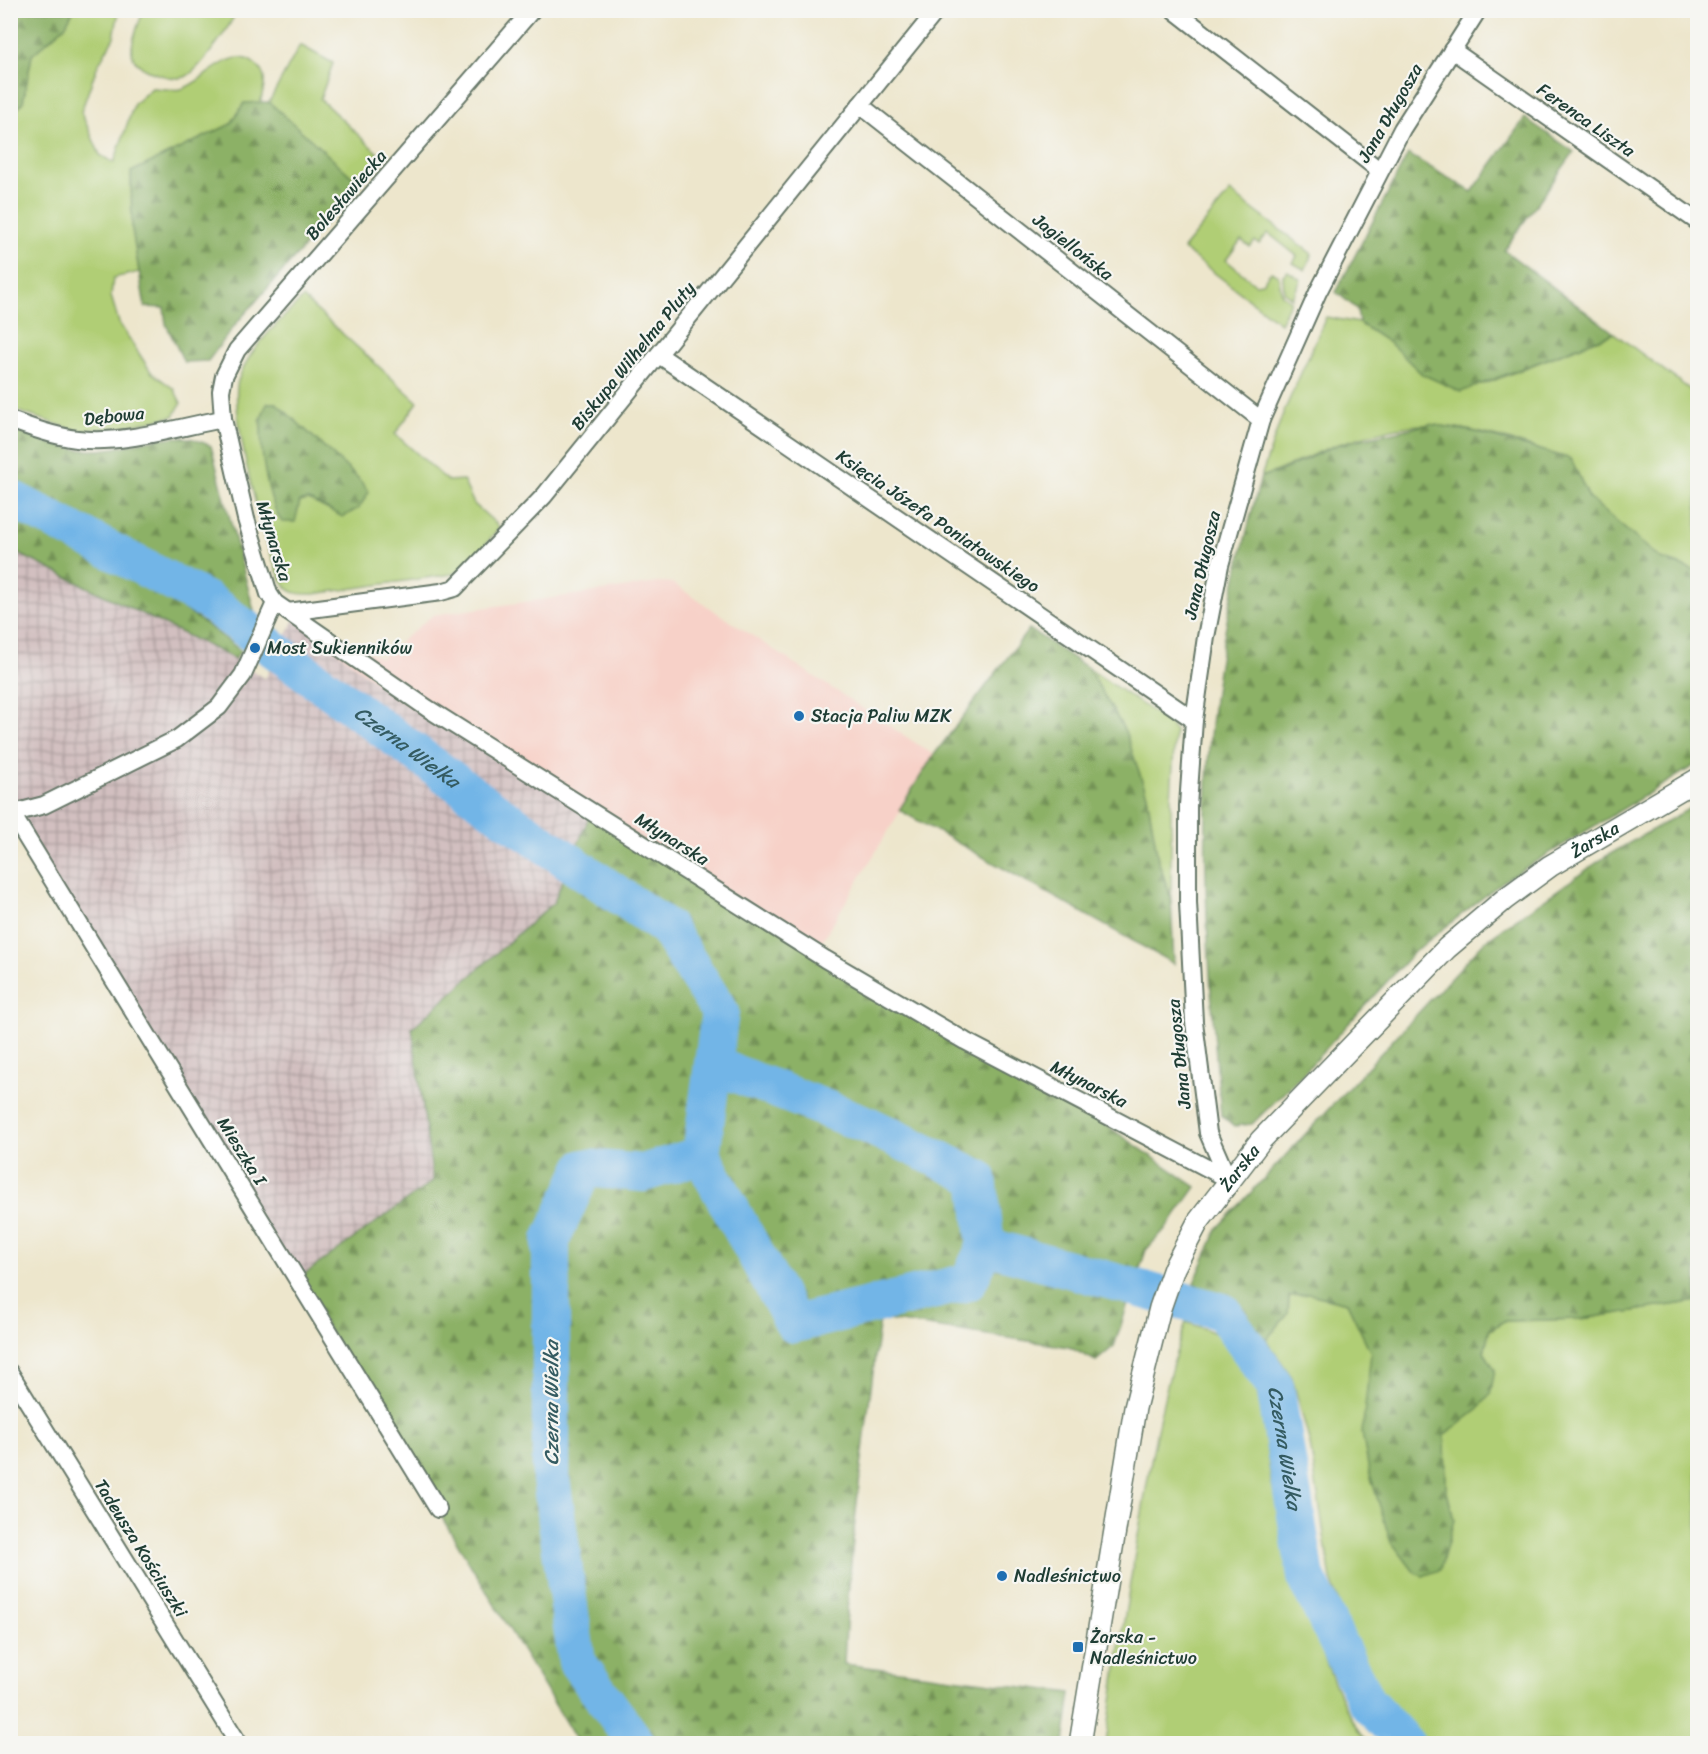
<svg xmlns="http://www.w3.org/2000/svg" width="1708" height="1754" font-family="Sriracha,sans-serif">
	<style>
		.built { fill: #f7d1c8 }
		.industrial { fill: url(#industrial-grid) }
		.green { fill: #b0ce75; stroke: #688654; stroke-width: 1.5; fill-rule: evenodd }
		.forest { fill: url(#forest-firs); stroke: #56774d; stroke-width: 1.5 }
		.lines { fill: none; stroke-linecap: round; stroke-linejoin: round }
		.river { stroke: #72b5e7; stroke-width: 38 }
		.minor-casing { stroke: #677869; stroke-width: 20 }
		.tertiary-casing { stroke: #677869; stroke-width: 24 }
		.minor { stroke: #fff; stroke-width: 16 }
		.tertiary { stroke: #fff; stroke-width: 21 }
		.poi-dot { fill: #1f6fb2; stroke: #f6f6f2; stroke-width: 2 }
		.labels { text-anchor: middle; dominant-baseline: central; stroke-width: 4.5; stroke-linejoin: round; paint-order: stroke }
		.street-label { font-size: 18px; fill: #1f3d34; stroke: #f6f6f2 }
		.poi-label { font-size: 18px; fill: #1f3d34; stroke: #f6f6f2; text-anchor: start }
		.water-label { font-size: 20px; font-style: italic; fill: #345b61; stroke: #f6f6f2 }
	</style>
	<defs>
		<pattern id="industrial-grid" width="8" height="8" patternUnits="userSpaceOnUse" patternTransform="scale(1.5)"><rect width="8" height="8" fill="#d2bfc0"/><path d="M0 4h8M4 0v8" fill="none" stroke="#aa9c9d"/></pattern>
		<pattern id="forest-firs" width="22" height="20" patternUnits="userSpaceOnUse" patternTransform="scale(1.5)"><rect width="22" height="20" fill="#8cb166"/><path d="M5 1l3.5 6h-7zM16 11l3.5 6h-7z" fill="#729155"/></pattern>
	</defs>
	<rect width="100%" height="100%" fill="#f6f6f2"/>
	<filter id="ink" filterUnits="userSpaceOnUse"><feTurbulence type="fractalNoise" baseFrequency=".0167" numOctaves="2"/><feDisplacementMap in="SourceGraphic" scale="12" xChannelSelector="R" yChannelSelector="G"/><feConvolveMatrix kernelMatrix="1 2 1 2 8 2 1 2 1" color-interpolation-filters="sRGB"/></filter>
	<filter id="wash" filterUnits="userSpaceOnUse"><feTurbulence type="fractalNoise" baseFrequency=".008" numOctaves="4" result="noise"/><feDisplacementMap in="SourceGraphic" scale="24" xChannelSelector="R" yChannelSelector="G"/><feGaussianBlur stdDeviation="1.35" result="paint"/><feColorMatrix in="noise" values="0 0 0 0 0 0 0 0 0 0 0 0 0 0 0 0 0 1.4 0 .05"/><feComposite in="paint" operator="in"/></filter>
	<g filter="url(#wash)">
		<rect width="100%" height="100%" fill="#ede6cc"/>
		<polygon class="built" points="664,582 672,583 934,755 816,951 592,810 399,701 295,618 381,658 433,615"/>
		<polygon class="industrial" points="10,550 231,656 265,679 295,618 399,701 592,810 554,902 412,1028 433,1181 298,1279 11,814"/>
		<g class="green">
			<path d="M 73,11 L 119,11 L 114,37 L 97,67 L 81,112 L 100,155 L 114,163 L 134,104 L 152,88 C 161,88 172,91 181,89 C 203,84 230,43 255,64 C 269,75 264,88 260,103 L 244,103 L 231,124 L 131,172 L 132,229 L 139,272 L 113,278 L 111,296 L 119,323 L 151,372 L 174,389 L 181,403 L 174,416 L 119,428 L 77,431 L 11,409 L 10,117 L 23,102 L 32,55 L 65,26 Z"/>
			<path d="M 143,11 L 236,10 L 236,11 C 231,26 199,71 185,77 C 175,80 158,75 149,71 C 141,68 132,60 132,51 C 131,39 140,22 143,11 Z"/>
			<polygon points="300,45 333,63 320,99 382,157 360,184 269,102"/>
			<polygon points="1230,192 1312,254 1305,270 1293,263 1297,256 1268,233 1259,244 1255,241 1250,247 1241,240 1226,260 1255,284 1262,283 1271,272 1278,274 1282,295 1291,301 1280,323 1183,249"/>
			<polygon points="1288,271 1301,280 1292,298 1284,292 1283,275"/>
			<path d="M 303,298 L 418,402 L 395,434 L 448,481 L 463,480 L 474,504 L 500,527 L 467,567 L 453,574 L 314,594 C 304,594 292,595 285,586 C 266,558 229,412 238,381 C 248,348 280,321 303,298 ZM 268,403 L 276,403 L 358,478 L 343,517 L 309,500 L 300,502 L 266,475 L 260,420 Z"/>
			<path d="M 1326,317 L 1359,323 L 1391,344 L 1422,374 L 1485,384 L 1614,333 L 1697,395 L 1697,571 L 1661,559 L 1619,524 L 1589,498 L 1571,459 C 1526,446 1479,428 1432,425 C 1409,423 1364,436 1342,443 C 1314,452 1289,468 1261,477 L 1282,416 Z"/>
			<polygon points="1088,668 1168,722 1175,731 1171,799 1171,898 1158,860 1147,795 1125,731"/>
			<polygon points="1310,1294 1347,1303 1454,1520 1446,1488 1445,1435 1479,1408 1495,1370 1484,1352 1489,1331 1504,1321 1581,1319 1697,1301 1697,1743 1414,1743 1390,1719 1366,1679 1331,1580 1310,1444 1292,1377 1266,1340 1288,1314 1289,1296"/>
			<path d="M 1186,1322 C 1208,1330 1230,1335 1244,1356 C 1260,1380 1266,1448 1271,1480 C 1275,1501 1282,1521 1288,1542 C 1303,1592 1334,1708 1370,1743 L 1106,1743 C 1117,1666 1128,1590 1142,1513 C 1153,1447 1164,1385 1186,1322 Z"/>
		</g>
		<g class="forest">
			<polygon points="11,10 73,11 65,26 32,55 23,102 11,117"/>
			<polygon points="269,102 360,184 235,325 208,361 184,362 166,324 164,308 145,307 132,229 131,172 231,124 244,103"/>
			<polygon points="1525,118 1574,152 1504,250 1614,333 1461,392 1422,374 1391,344 1359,323 1357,309 1336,292 1408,154 1472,192"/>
			<path d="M 268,403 L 276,403 L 358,478 L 369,492 L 359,508 L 343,517 L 309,500 L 300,501 L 295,522 L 282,522 C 267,504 252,420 268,403 Z"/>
			<path d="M 1430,424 L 1476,432 L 1571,459 L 1589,498 L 1619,524 L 1661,559 L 1697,571 L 1697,764 L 1505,880 L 1414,952 L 1300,1077 L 1252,1124 L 1234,1126 L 1221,1115 C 1209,980 1197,833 1214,699 C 1224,623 1241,550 1261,477 L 1283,470 L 1339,444 Z"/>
			<path d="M 10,429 C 36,439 60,449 87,450 C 121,452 156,433 189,438 C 197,439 204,443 211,446 L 254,611 L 242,611 L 185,576 L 77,517 L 11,487 Z"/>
			<path d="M 10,511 C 90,552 171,594 241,651 L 235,659 L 11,550 Z"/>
			<polygon points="1029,629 1088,668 1125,731 1147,795 1158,860 1171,898 1174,964 899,810 934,755"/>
			<polygon points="1697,804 1697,1301 1581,1319 1504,1321 1489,1331 1484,1352 1495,1370 1490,1395 1479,1408 1445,1435 1446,1488 1454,1520 1440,1570 1423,1576 1415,1573 1390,1540 1369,1471 1362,1433 1371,1353 1347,1303 1310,1294 1289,1296 1288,1314 1266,1340 1236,1311 1194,1283 1218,1228 1486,940 1605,857"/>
			<path d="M 592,810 L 1077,1105 L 1196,1187 L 1168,1226 L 1146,1250 L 1114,1346 L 1096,1361 L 1069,1347 L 880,1319 C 865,1434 849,1548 844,1664 L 1071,1693 L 1064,1743 L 578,1743 L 298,1279 L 433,1181 L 412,1028 L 554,902 Z"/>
		</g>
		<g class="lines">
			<g class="river">
				<path id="s1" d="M 10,498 L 208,601 L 491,808 L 667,928 L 720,1012 L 701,1155 L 643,1173 L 584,1168 L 551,1240 L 551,1479 L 577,1662 L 637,1744"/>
				<path id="s2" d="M 713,1065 L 870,1126 L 978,1178 L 986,1246 L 1223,1312 L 1275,1386 L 1306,1577 L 1366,1701 L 1406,1744"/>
				<polyline points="701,1155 794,1324 968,1282 986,1246"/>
			</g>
		</g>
	</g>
	<g filter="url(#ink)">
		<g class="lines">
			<g class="minor-casing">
				<g id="minor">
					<polyline points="532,10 237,350 224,376 221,391 223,419 246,519 269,594 275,603 427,708 825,959 965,1041 1228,1179"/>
					<polyline points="1174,10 1379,170"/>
					<polyline points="1452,50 1698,222"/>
					<polyline points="860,105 1261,420"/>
					<polyline points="659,355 1194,720"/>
					<path d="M 10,420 C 32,428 54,436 77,439 C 122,445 178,427 223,419"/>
					<polyline points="288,612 441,592 455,588 544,496 937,10"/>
					<polyline points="10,814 44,805 177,739 219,707 243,675 275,603"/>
					<polyline points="12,814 438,1509"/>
					<polyline points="1228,1179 1208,1133 1194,1022 1188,902 1188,806 1194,720 1206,637 1220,565 1261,420 1318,292 1402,129 1478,10"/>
					<polyline points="10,1373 239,1744"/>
				</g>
			</g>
			<g class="tertiary-casing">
				<g id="tertiary">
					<path id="s3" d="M 1080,1744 L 1135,1408 L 1160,1308 L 1174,1268 L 1198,1222 L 1261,1140 L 1447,948 L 1505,899 L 1550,866 L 1698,779"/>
				</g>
			</g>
			<use href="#minor" class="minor"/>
			<use href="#tertiary" class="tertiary"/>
		</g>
	</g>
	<g class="poi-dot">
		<circle cx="255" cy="648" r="6"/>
		<circle cx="799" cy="716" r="6"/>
		<circle cx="1002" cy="1576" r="6"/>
		<rect x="1072" y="1641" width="12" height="12" rx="3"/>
	</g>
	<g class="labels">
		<g class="street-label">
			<text transform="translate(1390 113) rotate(-60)">Jana Długosza</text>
			<text transform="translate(1586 120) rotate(35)">Ferenca Liszta</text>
			<text transform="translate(346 195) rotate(-49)">Bolesławiecka</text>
			<text transform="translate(1073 247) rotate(38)">Jagiellońska</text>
			<text transform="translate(633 356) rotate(-51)">Biskupa Wilhelma Pluty</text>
			<text transform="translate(114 416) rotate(-6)">Dębowa</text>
			<text transform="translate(938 521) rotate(34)">Księcia Józefa Poniatowskiego</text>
			<text transform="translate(274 541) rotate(73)">Młynarska</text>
			<text transform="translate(1202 565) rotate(-77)">Jana Długosza</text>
			<text transform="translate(672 839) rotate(32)">Młynarska</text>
			<text stroke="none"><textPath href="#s3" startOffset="1092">Żarska</textPath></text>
			<text transform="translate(1179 1054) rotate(-96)">Jana Długosza</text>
			<text transform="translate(1089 1084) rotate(27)">Młynarska</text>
			<text transform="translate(242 1151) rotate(58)">Mieszka I</text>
			<text stroke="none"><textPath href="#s3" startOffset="606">Żarska</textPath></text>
			<text transform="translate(141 1548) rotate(58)">Tadeusza Kościuszki</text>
		</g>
		<g class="poi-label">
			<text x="267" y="648">Most Sukienników</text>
			<text x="811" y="716">Stacja Paliw MZK</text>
			<text x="1014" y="1576">Nadleśnictwo</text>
			<text x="1090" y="1637">Żarska -<tspan x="1090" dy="21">Nadleśnictwo</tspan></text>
		</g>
		<g class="water-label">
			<text stroke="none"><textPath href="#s1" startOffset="470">Czerna Wielka</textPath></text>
			<text transform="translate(551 1403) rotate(-90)">Czerna Wielka</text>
			<text stroke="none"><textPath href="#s2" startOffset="756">Czerna Wielka</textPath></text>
		</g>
	</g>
	<rect width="1708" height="1754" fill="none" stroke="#f6f6f2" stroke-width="36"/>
</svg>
